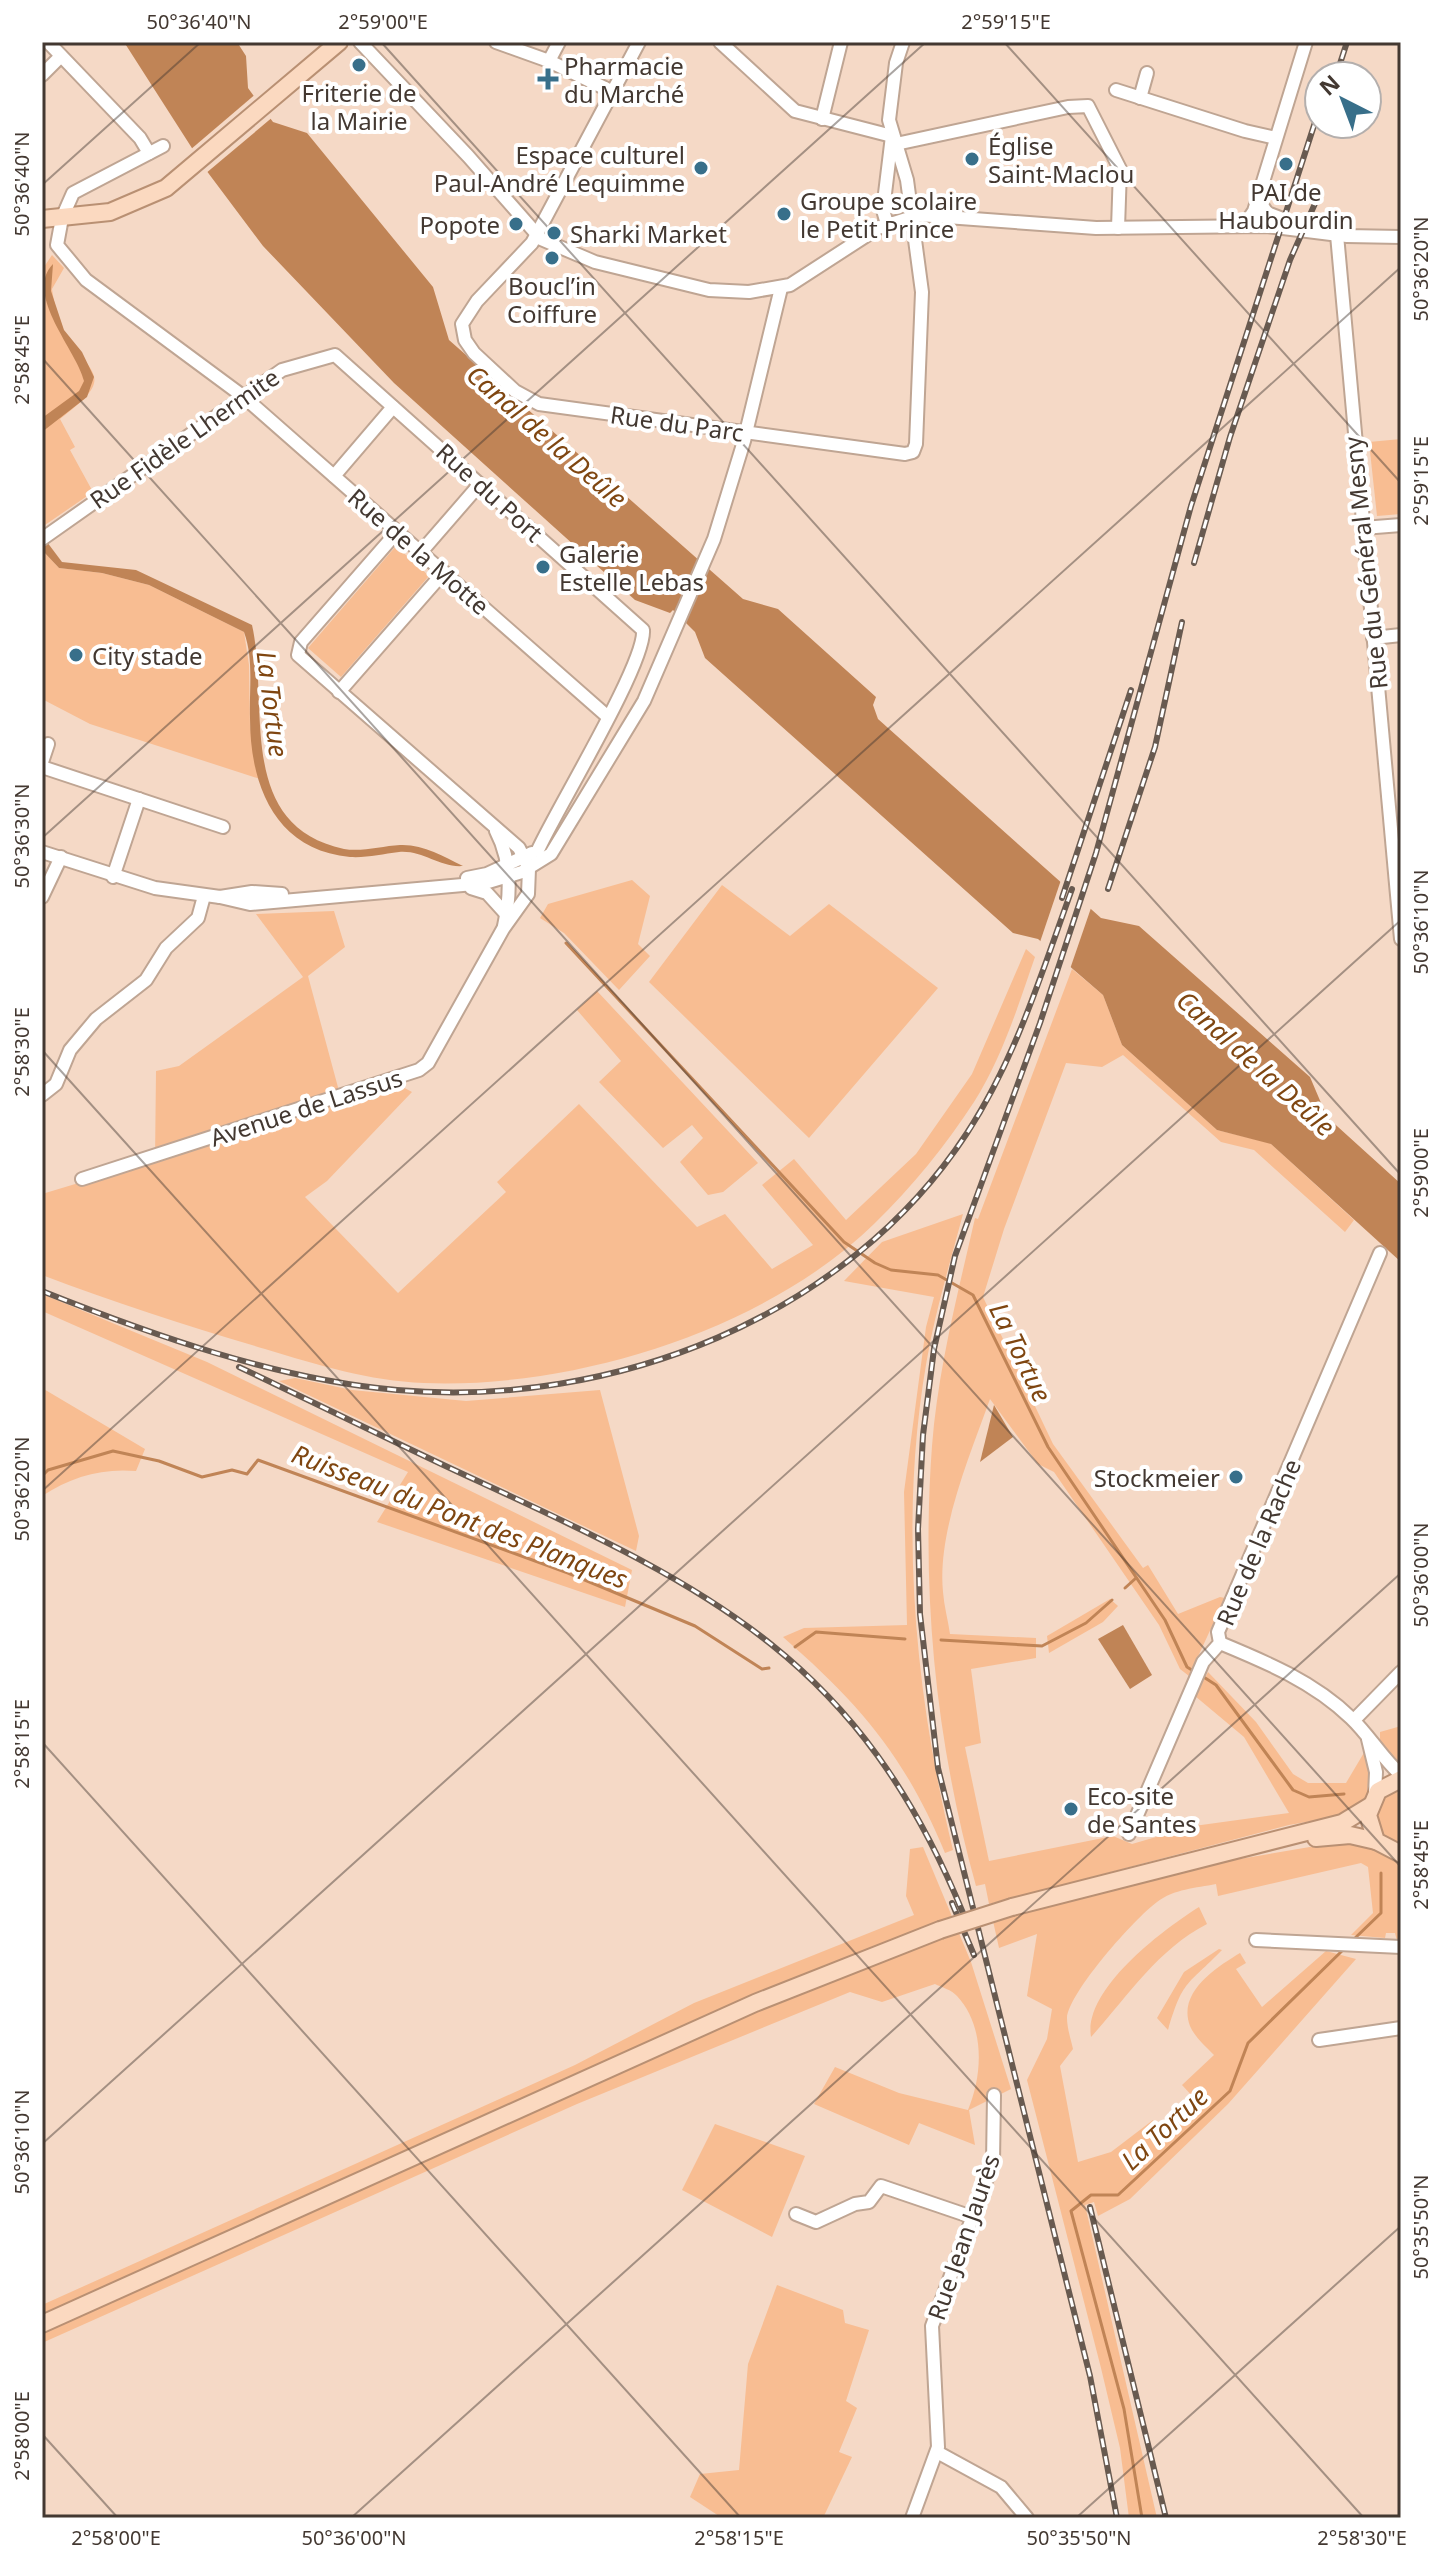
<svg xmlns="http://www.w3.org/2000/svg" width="1443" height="2560" font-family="'Noto Sans',sans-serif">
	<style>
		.green { fill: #f8bd92 }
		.water { fill: #c08456 }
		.pier { fill: #f5d9c6 }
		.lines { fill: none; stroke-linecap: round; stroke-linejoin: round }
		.stream { stroke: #c08456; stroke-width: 3 }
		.minor-casing { stroke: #bfa593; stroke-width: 16 }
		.major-casing { stroke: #b99073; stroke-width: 20 }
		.minor { stroke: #fff; stroke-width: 12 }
		.major { stroke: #fbd9c0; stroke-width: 16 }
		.rail-casing { stroke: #685a50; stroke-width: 6 }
		.rail { stroke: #fff; stroke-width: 3; stroke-dasharray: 9; stroke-linecap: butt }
		.major-bridge-casing { stroke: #b99073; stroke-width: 20; stroke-linecap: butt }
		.major-bridge { stroke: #fbd9c0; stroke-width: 16 }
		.ticks { fill: none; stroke: #433831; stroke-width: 2; stroke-opacity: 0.45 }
		.poi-dot { fill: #386f8a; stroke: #fff; stroke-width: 3 }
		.labels { text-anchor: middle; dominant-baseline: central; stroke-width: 8; stroke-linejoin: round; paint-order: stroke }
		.poi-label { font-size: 24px; fill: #433831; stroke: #fff; text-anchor: start }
		.street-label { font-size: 24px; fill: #433831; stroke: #fff }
		.water-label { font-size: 26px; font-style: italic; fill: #7f4611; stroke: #fff }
		.neatline { fill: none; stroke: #433831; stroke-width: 3 }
		.ticks-label { font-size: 20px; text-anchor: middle; fill: #433831 }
	</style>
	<rect width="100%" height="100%" fill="#f5d9c6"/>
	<g class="green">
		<path d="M 52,255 L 64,268 L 52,289 C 54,302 57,319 64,331 C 91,377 118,375 60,419 L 75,447 L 70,450 L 93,492 L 42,527 L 42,270 Z"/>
		<polygon points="1401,439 1401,514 1377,516 1369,442"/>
		<polygon points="396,546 429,576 341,677 308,648"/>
		<polygon points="42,550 59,568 102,573 149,585 244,632 249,665 250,727 260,779 90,724 42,699"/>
		<polygon points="632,880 650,896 638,944 650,956 619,990 564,933 540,918 548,904"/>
		<polygon points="722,885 790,936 829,904 938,988 809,1138 649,982"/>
		<path d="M 334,911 L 345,947 L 308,976 L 339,1091 L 349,1100 L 399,1085 L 412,1092 L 327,1181 L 305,1197 L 398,1293 L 506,1192 L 497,1182 L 579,1104 L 697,1227 L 725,1214 L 772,1269 L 813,1245 L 762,1185 L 794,1159 L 846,1220 L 916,1154 L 972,1074 L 1026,949 L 1035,957 C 1018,1006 1002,1058 974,1102 C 946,1145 912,1187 875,1223 C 766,1330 575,1389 424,1383 C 369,1381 318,1365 265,1349 C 190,1327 116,1303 42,1275 L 42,1194 L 155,1160 L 156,1071 L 179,1066 L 303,977 L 256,914 Z"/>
		<path d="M 1072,969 L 1103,995 L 1122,1045 L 1217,1130 L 1270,1143 L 1354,1220 L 1345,1232 L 1254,1150 L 1221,1142 L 1123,1055 L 1102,1067 L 1066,1063 L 1004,1229 L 983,1297 L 1053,1444 L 1143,1568 L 1148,1565 L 1178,1614 L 1220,1597 L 1225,1598 L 1189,1676 L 1180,1669 L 1159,1625 L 1054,1472 L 1038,1464 L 990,1399 C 970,1455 937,1532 943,1592 C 944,1606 948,1620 950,1634 L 1036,1638 L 1036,1658 L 971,1669 L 981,1743 L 965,1747 L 989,1861 L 1113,1836 L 1132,1844 L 1194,1826 L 1289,1813 L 1244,1737 L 1195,1696 L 1208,1672 L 1256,1722 L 1293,1774 L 1308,1783 L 1346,1783 L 1365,1751 L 1371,1780 L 1368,1796 L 1352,1814 L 1289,1825 L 989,1904 L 985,1884 L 976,1886 C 936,1743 921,1593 932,1446 C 938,1369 958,1293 975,1218 L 978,1219 Z"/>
		<polygon points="597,991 758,1163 723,1192 708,1195 680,1162 703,1138 692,1125 663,1148 599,1082 621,1061 577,1010"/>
		<path d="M 963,1214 C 952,1255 940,1296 931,1338 C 897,1505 913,1686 953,1850 L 945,1853 C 906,1758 860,1704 783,1637 L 804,1628 L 907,1625 L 904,1492 L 926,1327 L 934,1297 L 844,1281 L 882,1242 Z"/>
		<polygon points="42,1294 207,1362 632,1570 625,1607 377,1522 408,1472 42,1311"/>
		<polygon points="295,1378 352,1390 466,1401 600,1390 639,1536 636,1551 279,1381"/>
		<path d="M 42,1388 L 145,1449 L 136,1471 C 101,1468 71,1477 42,1496 Z"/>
		<polygon points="1110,1599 1118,1606 1103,1622 1049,1653 1047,1636"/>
		<polygon points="1401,1726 1401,1768 1380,1740 1380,1732"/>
		<polygon points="1401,1786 1401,1848 1381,1835 1375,1813 1384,1795"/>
		<path d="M 1345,1841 L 1374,1847 L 1401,1863 L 1401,1941 L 1397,1941 L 1395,1933 L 1386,1933 L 1385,1938 L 1351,1935 L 1373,1913 L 1368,1867 L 1361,1863 L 1218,1896 L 1216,1884 C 1196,1888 1174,1889 1157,1902 C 1135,1918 1069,1992 1067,2018 C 1067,2028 1071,2040 1073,2049 L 1060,2066 L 1078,2162 L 1111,2152 L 1153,2120 L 1162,2130 L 1195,2099 L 1182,2085 L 1214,2055 C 1206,2047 1194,2036 1190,2026 C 1177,1992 1217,1967 1240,1953 L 1246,1963 L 1236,1969 L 1262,2007 L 1326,1951 L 1356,1959 L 1228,2104 L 1130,2199 L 1098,2216 L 1094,2202 L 1085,2205 L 1157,2518 L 1129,2518 L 1120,2448 L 1101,2368 L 1027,2080 L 1047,2039 L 1052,2009 L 1027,1996 L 1037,1934 L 999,1948 L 993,1921 L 1199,1866 Z"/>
		<path d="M 923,1847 L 971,1962 L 1011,2089 L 969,2110 L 975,2145 L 919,2123 L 909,2145 L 814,2104 L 835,2067 L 899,2093 L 968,2110 C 983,2074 985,2026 957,1996 C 952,1990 941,1987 935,1984 L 882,2002 L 850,1992 L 577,2104 L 42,2343 L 42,2305 L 575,2065 L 694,2003 L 914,1915 L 906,1896 L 910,1849 Z"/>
		<path d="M 1199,1907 L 1207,1924 C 1157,1950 1128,1996 1091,2037 C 1083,1989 1164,1929 1199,1907 Z"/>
		<path d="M 1219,1949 L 1222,1950 C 1187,1986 1183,1979 1168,2030 L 1157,2018 L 1184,1972 Z"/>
		<polygon points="715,2124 805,2156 772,2237 682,2190"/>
		<polygon points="777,2285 843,2310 845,2323 869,2330 846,2401 857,2408 839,2452 852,2457 823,2518 722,2518 690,2497 700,2474 739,2470 748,2364"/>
	</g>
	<g class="water">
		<polygon points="124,42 237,42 246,56 248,88 273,122 307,133 433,287 449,340 743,599 778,609 876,697 873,705 878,719 1101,918 1139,926 1310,1077 1327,1117 1401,1184 1401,1262 1271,1144 1217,1130 1122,1045 1103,995 1038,939 1013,933 705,658 695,632 673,610 670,613 635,600 394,383 263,246 206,170"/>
		<path d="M 53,264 L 51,291 L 64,330 L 82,352 L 94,377 L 87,397 L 42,432 L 42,418 L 79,391 L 84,381 C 78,352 23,294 53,264 Z"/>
		<path d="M 47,542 L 62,562 L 136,570 L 252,625 C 270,705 234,825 344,849 C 362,852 382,846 400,845 C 423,844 443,856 463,866 C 440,868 423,850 399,852 C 382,854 367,858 350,857 C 275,850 250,785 250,718 C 249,690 254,659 244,632 L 149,585 L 102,573 L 59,568 L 42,550 Z"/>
		<polygon points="994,1405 1013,1437 980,1462"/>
		<polygon points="1123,1625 1152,1675 1130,1689 1098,1639"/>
	</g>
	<g class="pier">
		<polygon points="257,93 274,116 205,174 190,150"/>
		<polygon points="1062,877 1092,905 1069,972 1039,945"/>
	</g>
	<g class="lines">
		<g class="stream">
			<polyline points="566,943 844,1242 875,1263 891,1270 938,1275 973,1295 1048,1447 1165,1620 1187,1667 1195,1672"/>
			<polyline points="42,1476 48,1470 113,1451 159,1461 202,1477 232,1470 247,1474 258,1460 568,1573 695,1626 762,1669 769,1668"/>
			<polyline points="1125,1588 1136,1578"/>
			<polyline points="941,1640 1042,1646 1086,1623 1112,1600"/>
			<polyline points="795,1647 816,1632 905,1639"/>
			<polyline points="1202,1676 1216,1685 1293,1790 1309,1797 1344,1794"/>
			<polyline points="1353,1940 1381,1913 1381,1873"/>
			<polyline points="1142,2518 1124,2409 1071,2211 1091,2195 1118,2195 1230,2091 1248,2043 1345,1948"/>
		</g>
		<g class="minor-casing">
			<g id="minor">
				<polyline points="48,42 140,138 149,153"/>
				<polyline points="360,42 468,156 541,239 595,262 709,290 749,292 790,285 878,228 919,215 1096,228 1266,226 1347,236 1401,237"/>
				<polyline points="496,42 549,61 613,92"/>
				<polyline points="639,42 532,243 477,301 462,324 465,340 474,353 515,391 539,404 905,454 913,452 916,444 922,292 907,180 889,120 896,63 903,42"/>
				<polyline points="720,42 795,111 892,136"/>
				<polyline points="549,61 559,42"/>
				<polyline points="42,75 61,56"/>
				<polyline points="1116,90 1245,131 1276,138"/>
				<polyline points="1140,98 1147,73"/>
				<polyline points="822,119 841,42"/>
				<polyline points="896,144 1068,107 1088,106 1120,169 1118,228"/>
				<polyline points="163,146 73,193 62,218 57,245 86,280 244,397 608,717"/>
				<polyline points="1258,199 1267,213 1296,224"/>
				<polyline points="887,224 883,210 892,136"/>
				<polyline points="1236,225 1248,220 1254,211 1306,42"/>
				<polyline points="1337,235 1401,939"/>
				<polyline points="334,476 393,407"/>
				<polyline points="1363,528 1401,525"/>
				<path d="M 42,539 L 282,370 L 335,355 L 643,630 C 646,663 556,810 538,850"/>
				<polyline points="421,552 480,484"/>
				<polyline points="1373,638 1401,635"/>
				<polyline points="339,692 444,572"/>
				<polyline points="42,762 48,744"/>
				<polyline points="42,767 223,827"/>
				<path d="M 496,831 C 512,861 511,894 504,926"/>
				<polyline points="42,852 155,888 220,897 252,892 282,894"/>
				<polyline points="113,877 139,799"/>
				<polyline points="467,878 487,874 532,853"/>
				<polyline points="471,888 487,893 506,914"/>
				<polyline points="42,897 61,857"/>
				<polyline points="220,897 250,904 485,883 522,872 551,854 644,701 714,539 744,441 781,288"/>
				<polyline points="42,1095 56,1084 70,1050 96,1019 146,980 166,948 198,918 204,896"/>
				<polyline points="82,1179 419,1070 428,1063 503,929 528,894 529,869 519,848 298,655 301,642 397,532"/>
				<path d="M 1220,1643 C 1266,1662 1314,1682 1351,1718 C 1369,1735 1382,1758 1401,1775"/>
				<polyline points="1354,1720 1401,1672"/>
				<polyline points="1368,1739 1376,1772 1375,1795"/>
				<polyline points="1129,1834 1203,1662 1220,1643 1218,1632 1380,1253"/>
				<polyline points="1256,1940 1401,1947"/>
				<polyline points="1319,2040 1401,2028"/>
				<polyline points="796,2214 816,2222 855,2204 869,2202 881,2186 972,2217"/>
				<polyline points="937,2452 1001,2487 1027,2518"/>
				<polyline points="912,2518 938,2447 932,2326 993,2162 994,2095"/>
			</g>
		</g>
		<g class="major-casing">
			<g id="major">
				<polyline points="42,219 110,212 166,188 339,42"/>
				<polyline points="1401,1779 1378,1791 1368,1815 1376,1841 1401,1854"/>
				<polyline points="1316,1838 1350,1835 1376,1841"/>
				<polyline points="1012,1907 1342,1823 1370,1806"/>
				<polyline points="42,2324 755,2003 940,1930"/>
			</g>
		</g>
		<use href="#minor" class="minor"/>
		<use href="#major" class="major"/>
		<g class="rail-casing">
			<g id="rail">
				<polyline points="1336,76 1347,42"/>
				<polyline points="1194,563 1230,437 1290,260 1317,199"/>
				<polyline points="1108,889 1155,747 1182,622"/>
				<polyline points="1062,898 1131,690"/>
				<path d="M 42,1291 C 155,1336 276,1379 397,1390 C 612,1409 847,1317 967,1133 C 1016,1058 1042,972 1072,889"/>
				<path d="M 239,1367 C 320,1405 399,1445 480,1482 C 714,1590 860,1662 963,1913"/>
				<polyline points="952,1903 974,1955"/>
				<polyline points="1090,2207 1166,2518"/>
				<polyline points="1117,2518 1090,2376 938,1768 920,1614 918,1529 923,1435 934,1349 955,1256 1040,1023 1096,853 1191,506 1319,110"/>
			</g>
		</g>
		<use href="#rail" class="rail"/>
		<g class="major-bridge-casing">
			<polyline id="major-bridge" points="940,1930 1012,1907"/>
		</g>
		<use href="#major-bridge" class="major-bridge"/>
	</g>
	<path class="ticks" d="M 381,42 L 1401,1175M 1004,42 L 1401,483M 42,185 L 201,42M 42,358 L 1401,1867M 42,838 L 926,42M 42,1050 L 1364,2518M 42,1491 L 1401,267M 42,1742 L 741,2518M 42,2144 L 1401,920M 42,2434 L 118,2518M 351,2518 L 1401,1573M 1076,2518 L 1401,2226"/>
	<g class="poi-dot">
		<circle cx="359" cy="65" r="8"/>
		<path d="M544 67h8v8h8v8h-8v8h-8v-8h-8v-8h8z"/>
		<circle cx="972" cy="159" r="8"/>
		<circle cx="1286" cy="164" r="8"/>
		<circle cx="701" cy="168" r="8"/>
		<circle cx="784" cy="214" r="8"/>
		<circle cx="516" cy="224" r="8"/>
		<circle cx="554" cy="233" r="8"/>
		<circle cx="552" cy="258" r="8"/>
		<circle cx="543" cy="567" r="8"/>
		<circle cx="76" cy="655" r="8"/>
		<circle cx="1236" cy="1477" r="8"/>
		<circle cx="1071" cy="1809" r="8"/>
	</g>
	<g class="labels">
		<g class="poi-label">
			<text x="564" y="65">Pharmacie<tspan x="564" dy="28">du Marché</tspan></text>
			<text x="359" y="92" text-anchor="middle">Friterie de<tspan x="359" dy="28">la Mairie</tspan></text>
			<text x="988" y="145">Église<tspan x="988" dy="28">Saint-Maclou</tspan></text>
			<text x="685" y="154" text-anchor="end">Espace culturel<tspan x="685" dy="28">Paul-André Lequimme</tspan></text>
			<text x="1286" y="191" text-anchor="middle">PAI de<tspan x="1286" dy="28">Haubourdin</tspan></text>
			<text x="800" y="200">Groupe scolaire<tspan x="800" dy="28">le Petit Prince</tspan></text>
			<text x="500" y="224" text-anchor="end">Popote</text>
			<text x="570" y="233">Sharki Market</text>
			<text x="552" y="285" text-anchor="middle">Boucl’in<tspan x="552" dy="28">Coiffure</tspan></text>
			<text x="559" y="553">Galerie<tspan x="559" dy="28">Estelle Lebas</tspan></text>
			<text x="92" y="655">City stade</text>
			<text x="1220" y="1477" text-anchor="end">Stockmeier</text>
			<text x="1087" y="1795">Eco-site<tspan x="1087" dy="28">de Santes</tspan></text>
		</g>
		<g class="street-label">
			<text transform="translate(677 423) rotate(8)">Rue du Parc</text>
			<text transform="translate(184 438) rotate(-35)">Rue Fidèle Lhermite</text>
			<text transform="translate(490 492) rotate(42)">Rue du Port</text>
			<text transform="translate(419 551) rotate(41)">Rue de la Motte</text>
			<text transform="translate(1365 563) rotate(-96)">Rue du Général Mesny</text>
			<text transform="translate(306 1107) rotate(-18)">Avenue de Lassus</text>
			<text transform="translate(1258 1542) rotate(-67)">Rue de la Rache</text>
			<text transform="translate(963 2237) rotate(-71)">Rue Jean Jaurès</text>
		</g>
		<g class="water-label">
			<text transform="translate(547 436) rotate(41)">Canal de la Deûle</text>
			<text transform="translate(273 704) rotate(83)">La Tortue</text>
			<text transform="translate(1256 1063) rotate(42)">Canal de la Deûle</text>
			<text transform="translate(1021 1352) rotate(64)">La Tortue</text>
			<text transform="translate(460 1516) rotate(21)">Ruisseau du Pont des Planques</text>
			<text transform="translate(1164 2128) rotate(-43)">La Tortue</text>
		</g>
	</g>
	<rect width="1443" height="2560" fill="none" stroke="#ffffff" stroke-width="88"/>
	<g transform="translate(1343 100) rotate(318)"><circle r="38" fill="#ffffff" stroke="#b4afad" stroke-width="2"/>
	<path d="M0-6L14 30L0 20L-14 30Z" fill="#386f8a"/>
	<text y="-12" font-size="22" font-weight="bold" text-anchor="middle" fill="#433831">N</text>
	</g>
	<rect x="44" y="44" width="1355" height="2472" class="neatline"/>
	<g class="ticks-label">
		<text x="199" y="29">50°36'40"N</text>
		<text x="383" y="29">2°59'00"E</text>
		<text x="1006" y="29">2°59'15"E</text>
		<text transform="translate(22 184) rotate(-90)" y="7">50°36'40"N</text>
		<text transform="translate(1421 269) rotate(-90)" y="7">50°36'20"N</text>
		<text transform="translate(22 360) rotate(-90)" y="7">2°58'45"E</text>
		<text transform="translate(1421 481) rotate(-90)" y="7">2°59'15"E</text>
		<text transform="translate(22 836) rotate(-90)" y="7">50°36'30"N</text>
		<text transform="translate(1421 922) rotate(-90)" y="7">50°36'10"N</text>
		<text transform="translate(22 1052) rotate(-90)" y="7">2°58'30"E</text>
		<text transform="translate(1421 1173) rotate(-90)" y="7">2°59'00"E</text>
		<text transform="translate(22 1489) rotate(-90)" y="7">50°36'20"N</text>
		<text transform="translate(1421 1575) rotate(-90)" y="7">50°36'00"N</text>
		<text transform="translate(22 1744) rotate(-90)" y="7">2°58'15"E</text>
		<text transform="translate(1421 1865) rotate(-90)" y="7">2°58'45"E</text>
		<text transform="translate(22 2142) rotate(-90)" y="7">50°36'10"N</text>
		<text transform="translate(1421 2227) rotate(-90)" y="7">50°35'50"N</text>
		<text transform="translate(22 2436) rotate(-90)" y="7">2°58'00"E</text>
		<text x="116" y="2545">2°58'00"E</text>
		<text x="354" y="2545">50°36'00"N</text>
		<text x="739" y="2545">2°58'15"E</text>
		<text x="1079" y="2545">50°35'50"N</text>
		<text x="1362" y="2545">2°58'30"E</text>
	</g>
</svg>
